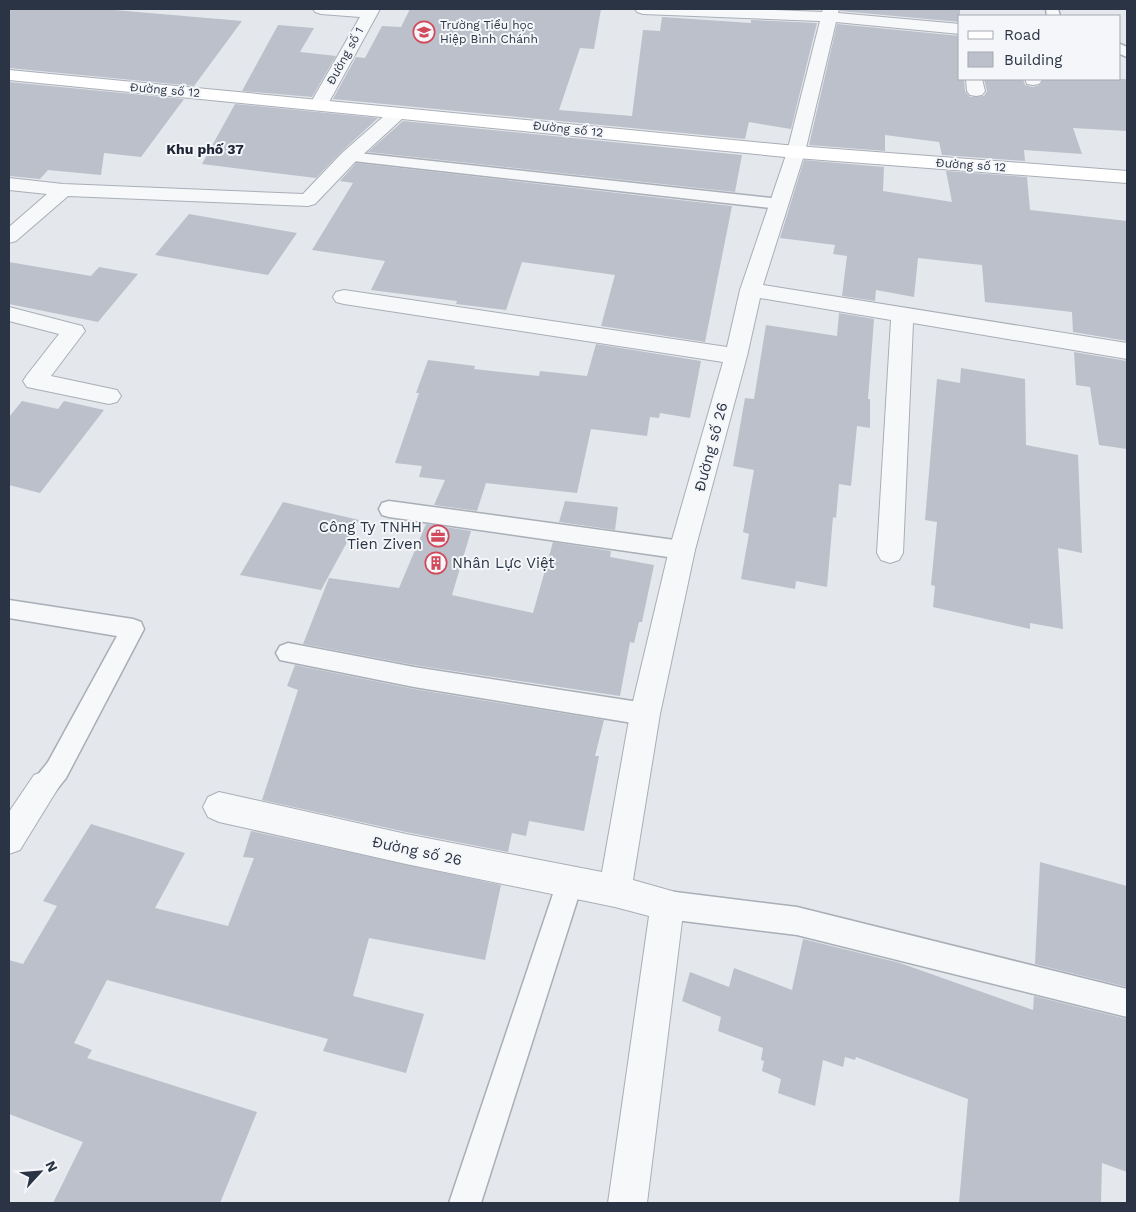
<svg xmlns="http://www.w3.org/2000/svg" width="1136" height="1212" font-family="'Work Sans',sans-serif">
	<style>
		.building { fill: #bbc0ca }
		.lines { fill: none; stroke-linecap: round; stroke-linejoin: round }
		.lane-casing { stroke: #a9aeb7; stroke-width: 3 }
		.street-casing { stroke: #a9aeb7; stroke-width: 2 }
		.secondary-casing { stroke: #a9aeb7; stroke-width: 2 }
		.lane { fill: #f7f8fa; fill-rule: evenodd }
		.street { fill: #f7f8fa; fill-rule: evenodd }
		.secondary { fill: #fff; fill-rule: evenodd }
		.labels { text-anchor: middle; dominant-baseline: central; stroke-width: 4; stroke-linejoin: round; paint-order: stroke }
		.far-poi-label { font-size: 12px; fill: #2b3445; stroke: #f4f6f9; text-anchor: start }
		.far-street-label { font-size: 12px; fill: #2b3445; stroke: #f4f6f9 }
		.far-neighbourhood-label { font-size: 14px; font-weight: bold; fill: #1d2536; stroke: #f4f6f9 }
		.street-label { font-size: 15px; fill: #2b3445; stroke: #f4f6f9 }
		.poi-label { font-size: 15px; fill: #2b3445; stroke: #f4f6f9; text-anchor: end }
	</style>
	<rect width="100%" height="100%" fill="#e4e7ec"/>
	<g class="building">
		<polygon points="9,9 103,9 242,21 194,86 9,68"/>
		<polygon points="410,9 601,9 594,49 580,48 559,110 632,116 643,30 660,31 662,17 751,23 751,20 817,23 791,129 749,122 745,139 333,99 356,57 365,58 382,26 401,27"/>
		<polygon points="841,9 960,9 960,22 840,11"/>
		<polygon points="837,24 960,36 960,79 964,79 965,91 970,97 984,96 987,91 984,79 1023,79 1025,85 1033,87 1040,85 1043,79 1127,79 1127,131 1073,128 1082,154 1024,150 1025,161 942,155 939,142 885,135 885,151 809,145"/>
		<polygon points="278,25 314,28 300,52 336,56 312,97 242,91"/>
		<polygon points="9,82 184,99 141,157 104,153 101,175 48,170 40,179 9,176"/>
		<polygon points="235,104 378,118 341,152 316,178 202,164"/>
		<polygon points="403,121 742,155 735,192 368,152"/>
		<polygon points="804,160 884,167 883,191 952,202 946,171 1027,177 1030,210 1127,221 1127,341 1073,332 1072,312 985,302 982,265 918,258 914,297 876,290 875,301 842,296 847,256 833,254 835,245 780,238"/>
		<polygon points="356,163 732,206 705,342 601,326 615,275 522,262 506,310 456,304 457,301 371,290 385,261 312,250 353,183 340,181"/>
		<polygon points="189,214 297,233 268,275 155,255"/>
		<polygon points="9,262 91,276 99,267 138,274 98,322 9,304"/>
		<polygon points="839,313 874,319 868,399 870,399 870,428 857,426 851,486 839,484 836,518 833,517 827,587 796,581 795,589 741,579 749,534 743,532 754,470 733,466 745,398 754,399 766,325 837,336"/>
		<polygon points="596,344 701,361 690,418 660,413 659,418 650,417 647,436 591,429 577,493 486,483 477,511 434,505 445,480 419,477 422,466 395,463 419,393 416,393 428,360 475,366 474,369 539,376 540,371 587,376"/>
		<polygon points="1074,352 1127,361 1127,449 1099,445 1090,387 1076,385"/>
		<polygon points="961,368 1025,379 1026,445 1078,455 1082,553 1058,548 1063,629 1030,623 1030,629 933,607 935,586 931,585 937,522 925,520 937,379 960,383"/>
		<polygon points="22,401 58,409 64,401 104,410 40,493 9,485 9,417"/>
		<polygon points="565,501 618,507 615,530 559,522"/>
		<polygon points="283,502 359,520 321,590 240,575"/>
		<polygon points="426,524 471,531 452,595 533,613 553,542 611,551 610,557 654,565 642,622 639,622 634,643 630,642 620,696 414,665 303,644 329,578 399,588"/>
		<polygon points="295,665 414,689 604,720 595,756 599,756 584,831 529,821 526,836 512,833 508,852 406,832 262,800 298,690 287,686"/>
		<polygon points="91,824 185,853 155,908 228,926 254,858 243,857 251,831 501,885 485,960 369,938 353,996 424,1014 406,1073 323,1051 328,1039 107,980 74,1043 92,1050 87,1058 257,1112 220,1203 53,1203 83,1142 9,1114 9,960 23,964 57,906 43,901"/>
		<polygon points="1040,862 1127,886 1127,987 1035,964"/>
		<polygon points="803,939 900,963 1033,1010 1034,996 1127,1019 1127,1172 1102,1163 1101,1203 959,1203 968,1099 856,1057 855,1060 845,1057 843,1067 823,1060 815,1106 778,1093 781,1079 762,1071 764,1061 761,1060 763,1048 718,1031 721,1017 682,1001 690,972 729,987 734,968 792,990"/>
	</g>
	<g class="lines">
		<g class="lane-casing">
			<g id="lane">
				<polygon points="1046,9 1058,9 1060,16 1047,16"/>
				<polygon points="1120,44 1127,47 1127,57 1120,54"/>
				<polygon points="349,152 780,199 786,201 788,204 786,207 780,209 344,160 341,157 344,154"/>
				<polygon points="389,501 682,541 690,544 693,550 690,556 682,559 389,517 382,515 379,509 382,503"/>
				<polygon points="9,600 133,619 141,622 144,629 66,778 54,793 45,797 36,793 32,785 36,777 48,762 117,636 9,618"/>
				<polygon points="288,643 414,667 645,703 654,706 657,714 654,722 645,725 414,687 280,660 276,653 280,646"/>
				<polygon points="570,869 580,873 583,882 481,1203 449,1203 557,882 560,873"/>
				<polygon points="667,891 797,907 1127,989 1127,1017 797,935 667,919 657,915 653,905 657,895"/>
			</g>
		</g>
		<g class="street-casing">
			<g id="street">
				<polygon points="313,9 380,9 328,104 325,108 319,109 313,108 310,104 360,17 321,14 315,12"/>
				<polygon points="635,9 749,9 822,12 823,9 839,9 838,13 960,24 960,34 836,22 805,152 763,285 1127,343 1127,359 913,323 903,553 899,560 890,563 881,560 877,553 891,320 760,298 747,356 695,550 660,714 633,880 679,893 684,905 647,1203 608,1203 649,916 615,907 406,864 219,822 208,817 203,807 208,797 219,792 406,834 602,872 630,714 669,550 723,362 344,304 336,302 333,297 336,292 344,290 727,347 740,290 787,152 820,21 643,14 637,12"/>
				<polygon points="966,79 982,79 985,91 982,95 976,96 970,95 967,91"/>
				<polygon points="1025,79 1041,79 1042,80 1039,84 1033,85 1027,84"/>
				<polygon points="398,108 404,109 407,113 404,117 356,161 315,204 308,206 68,196 16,241 9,243 9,227 47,194 9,190 9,178 63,184 303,194 342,153 392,109"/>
				<polygon points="9,307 82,326 85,331 51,376 117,390 121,396 117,402 109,404 27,387 23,381 27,375 59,334 9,321"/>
				<polygon points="45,771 56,775 60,785 20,850 9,854 9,812 34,775"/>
			</g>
		</g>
		<g class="secondary-casing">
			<polygon id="secondary" points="9,70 796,146 1127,171 1127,183 796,158 9,80"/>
		</g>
		<use href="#lane" class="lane"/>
		<use href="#street" class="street"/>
		<use href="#secondary" class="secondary"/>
	</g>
	<defs>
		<g id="school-ring" transform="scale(1.125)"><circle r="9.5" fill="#f4f6f9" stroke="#d1495b" stroke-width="1.5"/><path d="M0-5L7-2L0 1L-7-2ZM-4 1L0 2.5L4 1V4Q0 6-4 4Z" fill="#d1495b"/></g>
		<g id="office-ring" transform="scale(1.125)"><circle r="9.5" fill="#f4f6f9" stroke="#d1495b" stroke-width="1.5"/><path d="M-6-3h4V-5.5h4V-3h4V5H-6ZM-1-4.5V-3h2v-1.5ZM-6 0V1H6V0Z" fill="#d1495b"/></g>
		<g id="building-ring" transform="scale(1.125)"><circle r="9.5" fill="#f4f6f9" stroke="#d1495b" stroke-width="1.5"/><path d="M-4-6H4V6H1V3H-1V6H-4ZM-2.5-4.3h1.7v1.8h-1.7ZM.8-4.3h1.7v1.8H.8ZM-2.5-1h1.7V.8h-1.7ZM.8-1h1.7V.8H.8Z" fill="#d1495b"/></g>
	</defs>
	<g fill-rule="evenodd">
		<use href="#school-ring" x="424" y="32"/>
		<use href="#office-ring" x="438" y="536"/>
		<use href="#building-ring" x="436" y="563"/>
	</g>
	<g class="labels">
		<g class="far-poi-label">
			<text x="440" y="25">Trường Tiểu học<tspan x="440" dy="14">Hiệp Bình Chánh</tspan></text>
		</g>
		<g class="far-street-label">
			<text transform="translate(345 56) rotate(-61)">Đường số 1</text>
			<text transform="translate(165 90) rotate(5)">Đường số 12</text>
			<text transform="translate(568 129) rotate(6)">Đường số 12</text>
			<text transform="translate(971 165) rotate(4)">Đường số 12</text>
		</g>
		<g class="far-neighbourhood-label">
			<text x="205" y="149">Khu phố 37</text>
		</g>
		<g class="street-label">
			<text transform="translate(711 447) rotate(-75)">Đường số 26</text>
			<text transform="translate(417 851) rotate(12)">Đường số 26</text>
		</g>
		<g class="poi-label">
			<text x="422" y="527">Công Ty TNHH<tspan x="422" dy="17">Tien Ziven</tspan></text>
			<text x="452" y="563" text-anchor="start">Nhân Lực Việt</text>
		</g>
	</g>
	<rect width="1136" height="1212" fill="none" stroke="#2b3445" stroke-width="20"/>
	<rect x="958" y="15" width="162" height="65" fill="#f4f6f9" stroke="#a4a8b1"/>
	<rect x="968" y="31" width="25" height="8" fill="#ffffff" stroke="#a4a8b1"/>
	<text x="1004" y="40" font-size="15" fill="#2b3445">Road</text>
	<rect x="968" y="52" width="25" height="15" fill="#bbc0ca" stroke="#a4a8b1"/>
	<text x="1004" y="65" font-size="15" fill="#2b3445">Building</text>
	<g transform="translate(40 1172) rotate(64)" stroke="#f4f6f9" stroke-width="4" paint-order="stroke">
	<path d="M0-4L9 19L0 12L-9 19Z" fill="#2b3445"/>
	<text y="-8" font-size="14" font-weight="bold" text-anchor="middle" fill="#2b3445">N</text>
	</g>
</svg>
